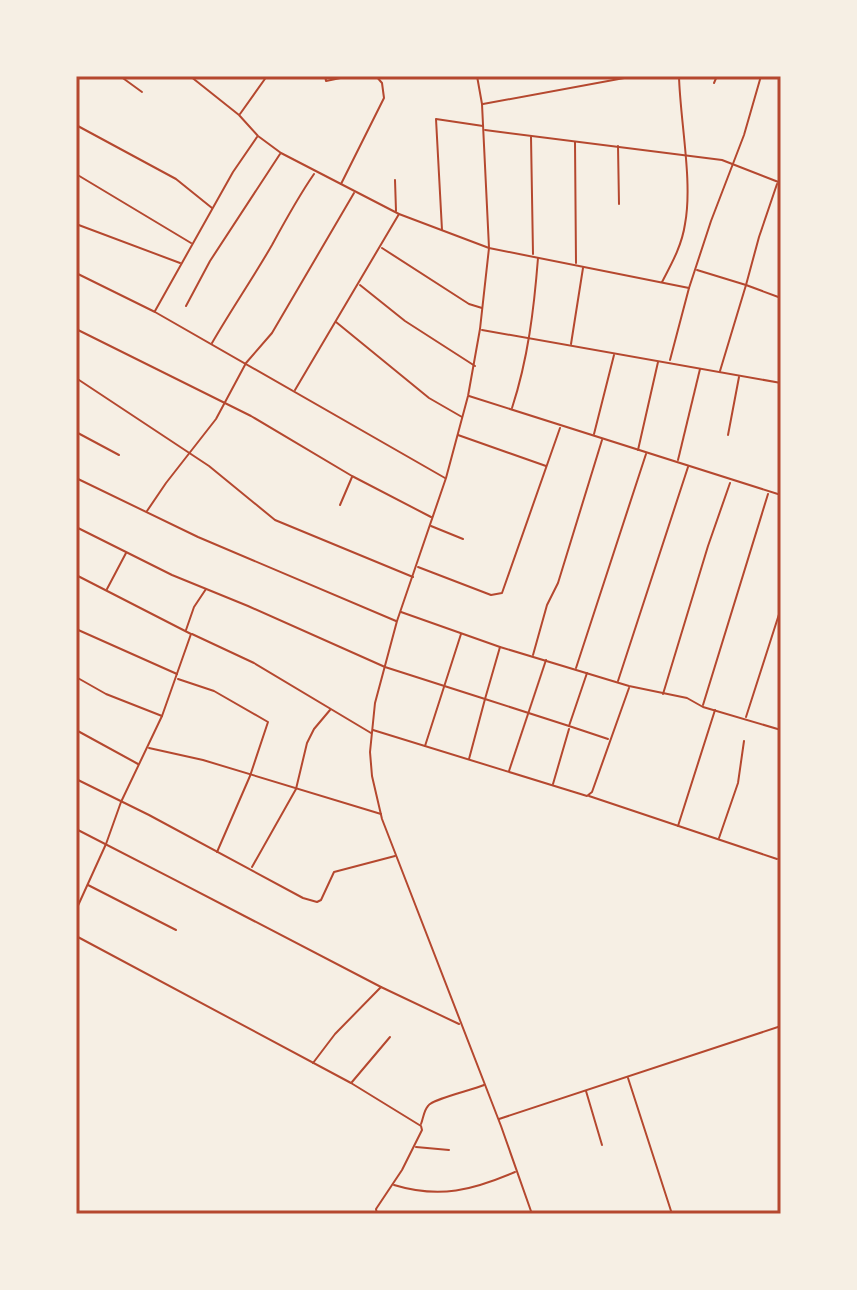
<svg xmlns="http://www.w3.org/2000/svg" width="857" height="1290" font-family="'Titillium Web',sans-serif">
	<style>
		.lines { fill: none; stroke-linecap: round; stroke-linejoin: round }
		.minor { stroke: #b5482f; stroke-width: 2 }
		.neatline { fill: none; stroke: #b5482f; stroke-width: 3 }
	</style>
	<rect width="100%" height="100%" fill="#f6efe4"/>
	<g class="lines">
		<g class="minor">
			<polyline points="120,76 142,92"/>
			<polyline points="190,76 239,115 258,136 281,153 399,214 489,248 689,288"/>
			<polyline points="325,76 326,81 350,76 375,76"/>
			<polyline points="477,76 482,104 489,248 480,329 468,396 446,478 397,621 375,703 370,752 372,776 382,819 501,1126 532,1214"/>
			<polyline points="714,83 717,76"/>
			<polyline points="483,104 635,76"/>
			<polyline points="240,114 267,76"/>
			<polyline points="76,125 176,179 212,208"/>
			<polyline points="485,130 722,160 781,183"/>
			<polyline points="531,137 533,254"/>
			<polyline points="575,142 576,263"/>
			<polyline points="618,146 619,204"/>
			<polyline points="76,174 191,243"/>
			<polyline points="395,180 396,211"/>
			<polyline points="341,184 384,98 382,83 376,76"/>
			<polyline points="76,224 180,263"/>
			<polyline points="442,230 436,119 483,126"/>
			<polyline points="382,248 469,304 482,308"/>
			<polyline points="697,270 746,285 759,237 777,184"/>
			<polyline points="76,273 155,312 445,478"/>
			<path d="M 662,282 C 672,263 682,245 685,224 C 693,182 680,120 679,76"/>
			<polyline points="360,285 405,321 475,366"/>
			<polyline points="186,306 210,261 280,154"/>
			<polyline points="155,311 233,172 257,137"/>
			<polyline points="336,322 429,398 462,417"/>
			<polyline points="76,329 251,416 352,476 431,517"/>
			<polyline points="482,330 781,383"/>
			<path d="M 212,343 C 231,310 253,278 272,245 C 285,221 298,197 314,174"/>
			<polyline points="571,344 583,268"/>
			<polyline points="670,360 689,288 711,221 744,135 761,76"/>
			<polyline points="720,371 746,285 781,298"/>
			<polyline points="76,378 209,466 275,520 413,577"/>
			<polyline points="295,390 399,214"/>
			<polyline points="469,396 781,495"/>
			<path d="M 512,408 C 528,359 534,309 538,258"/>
			<polyline points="76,432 119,455"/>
			<polyline points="594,434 614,355"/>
			<polyline points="458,435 546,466"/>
			<polyline points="728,435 739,377"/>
			<polyline points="638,450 658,362"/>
			<polyline points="678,460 700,369"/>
			<polyline points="76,478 198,537 396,621"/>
			<polyline points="340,505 352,477"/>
			<polyline points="147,511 166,483 216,419 246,363 272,333 354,193"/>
			<polyline points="431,526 463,539"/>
			<polyline points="76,527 172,575 248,606 385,667 485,699 500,647"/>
			<polyline points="418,567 491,595 502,593 560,428"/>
			<polyline points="76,575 191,634 162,716 121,802 106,844 76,910"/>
			<polyline points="107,589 126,553"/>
			<polyline points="401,612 500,647 629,686 687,698 703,707 781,730"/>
			<polyline points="76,629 177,674"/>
			<polyline points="186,630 194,607 206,589"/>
			<polyline points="192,634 254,663 371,733"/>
			<polyline points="533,655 547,605 558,583 602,440"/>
			<polyline points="576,668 646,454"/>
			<polyline points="587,673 569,726 608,739"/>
			<polyline points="76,677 106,694 162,716"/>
			<polyline points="178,679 214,691 268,722 250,776 217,852"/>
			<polyline points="618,681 688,467"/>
			<polyline points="663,694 708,546 730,483"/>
			<polyline points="703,705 768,494"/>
			<polyline points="746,717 781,608"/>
			<polyline points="76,730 138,764"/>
			<polyline points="373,730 587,796 592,792 629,688"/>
			<polyline points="425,746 461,634"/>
			<polyline points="149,748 203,760 381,814"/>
			<polyline points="469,759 485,699 569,726"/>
			<polyline points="509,771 546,660"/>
			<polyline points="76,779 149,815 303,898 317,902 321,900 334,872 395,856"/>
			<polyline points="553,784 569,729"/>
			<polyline points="589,796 777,859"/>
			<polyline points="678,826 715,710"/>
			<path d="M 76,829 C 178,881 279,934 381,987"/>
			<polyline points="719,838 738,783 744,741"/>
			<polyline points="252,867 296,789 307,743 314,729 330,710"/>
			<polyline points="88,885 176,930"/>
			<polyline points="76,936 351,1083 421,1126 422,1130 402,1170 376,1209 377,1214"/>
			<polyline points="313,1063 335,1034 381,987 459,1024"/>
			<polyline points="628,1078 672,1214"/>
			<polyline points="352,1082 390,1037"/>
			<polyline points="586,1091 602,1145"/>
			<polyline points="499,1119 781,1026"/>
			<path d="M 421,1124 C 423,1119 424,1110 428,1106 C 432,1099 473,1090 484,1085"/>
			<polyline points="416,1147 449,1150"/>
			<path d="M 394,1185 C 440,1199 473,1190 515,1172"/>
		</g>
	</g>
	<rect width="857" height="1290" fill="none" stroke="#f6efe4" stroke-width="156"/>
	<rect x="78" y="78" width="701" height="1134" class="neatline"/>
</svg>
